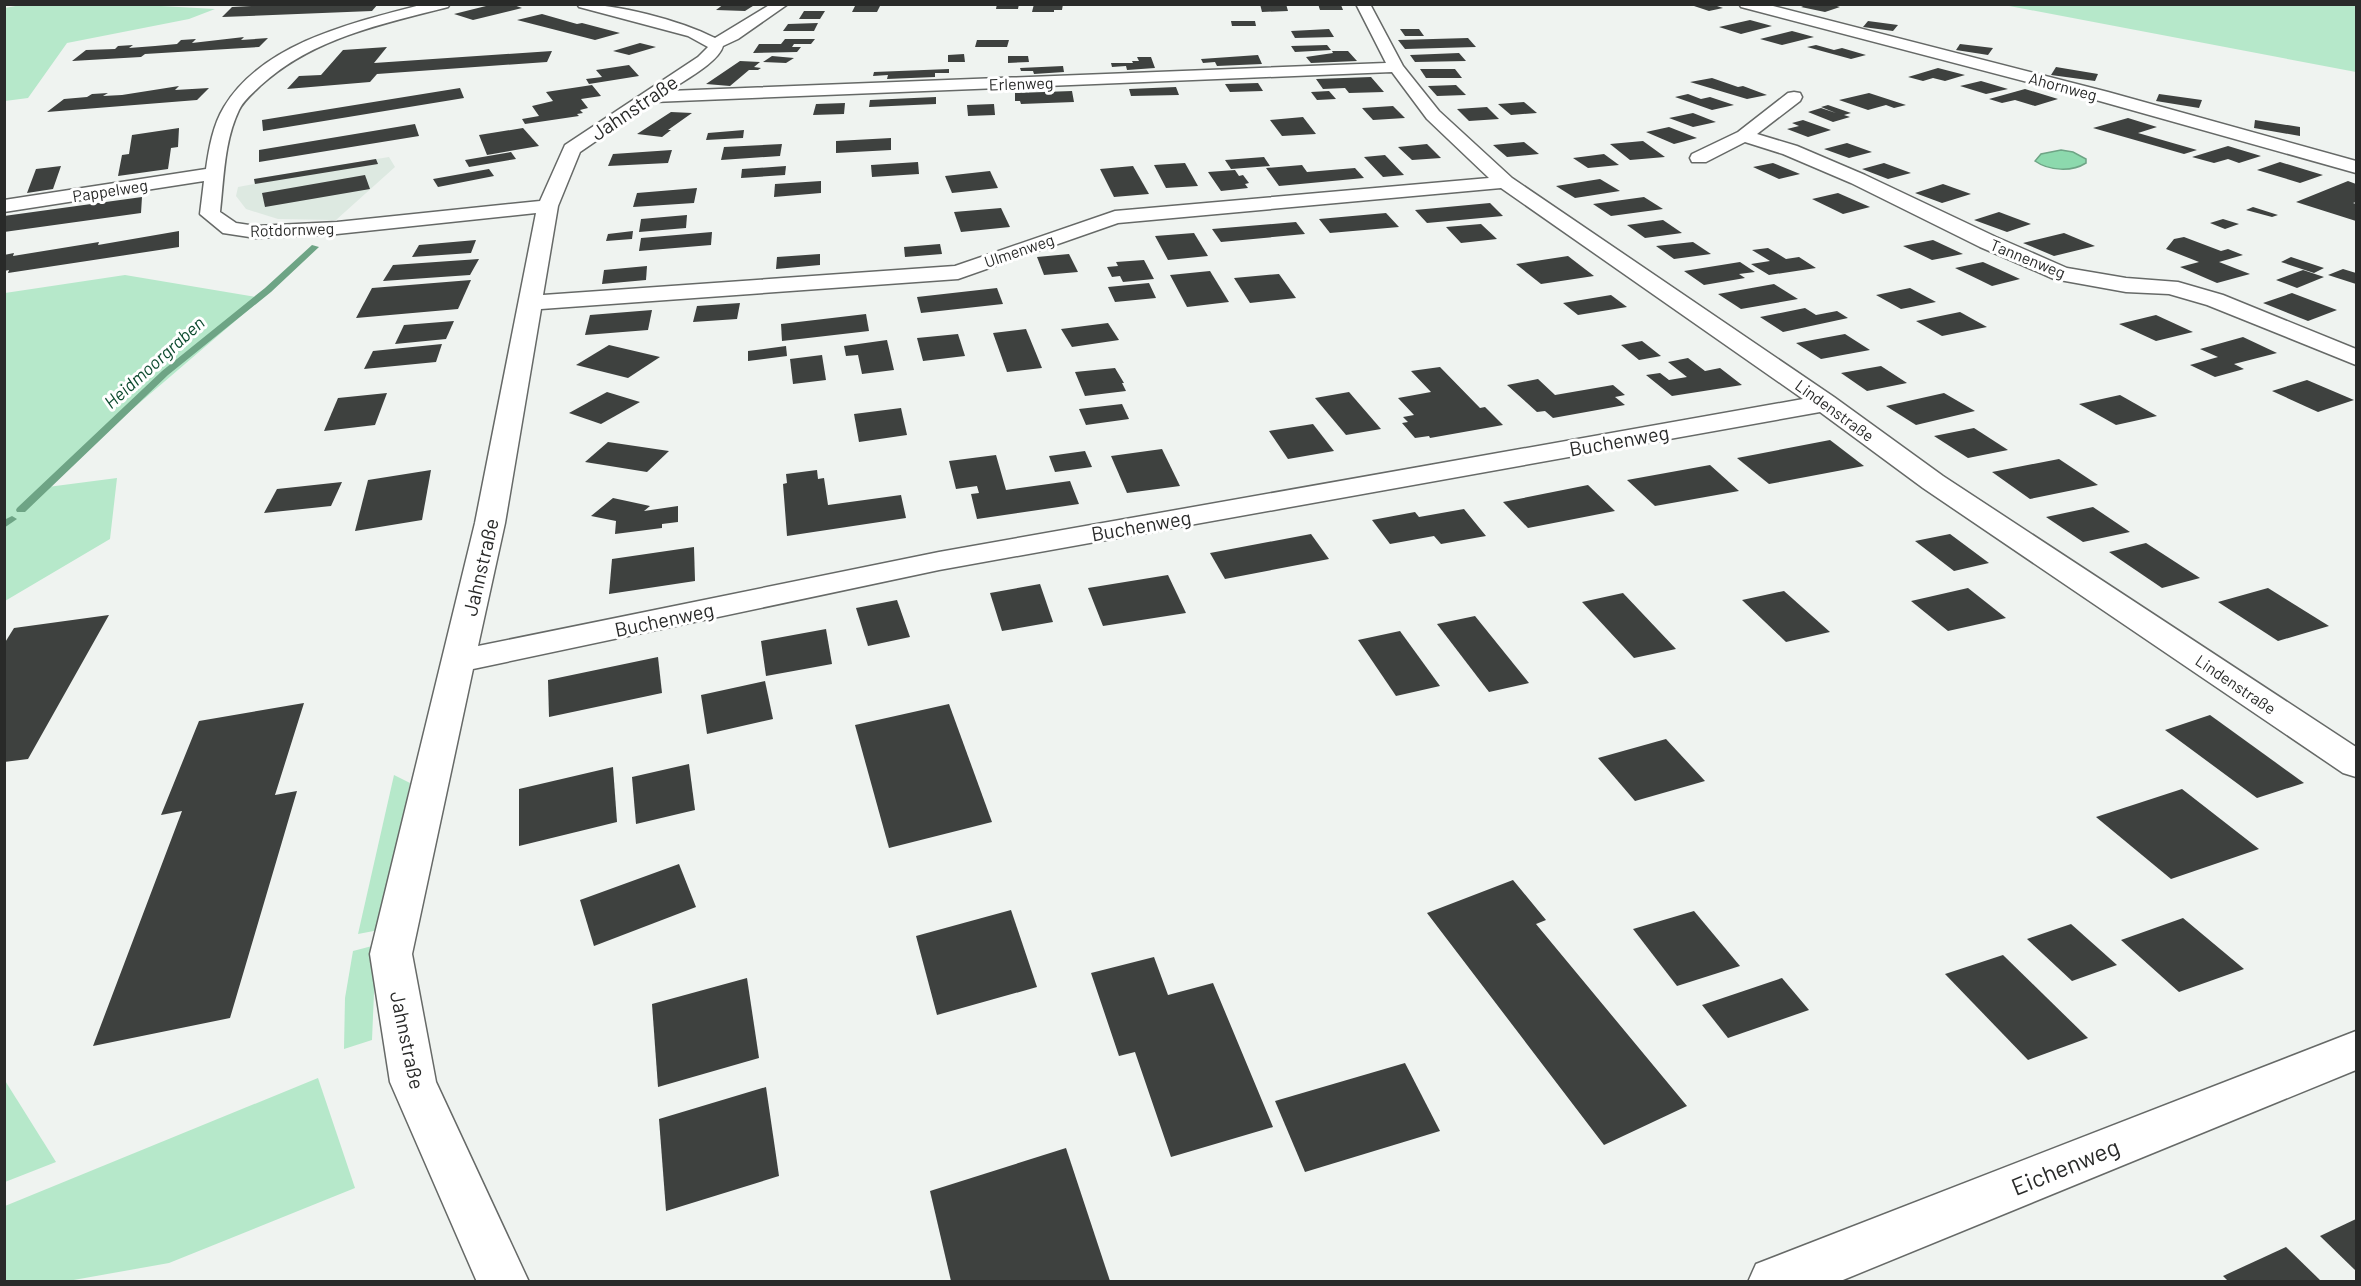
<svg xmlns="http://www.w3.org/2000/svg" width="2361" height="1286" font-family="Barlow,sans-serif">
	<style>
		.built { fill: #dde9e1 }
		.green { fill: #b6e8ca }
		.water { fill: #8cd9ad; stroke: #6ea485; stroke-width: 1.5 }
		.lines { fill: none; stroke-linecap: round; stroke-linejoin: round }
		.stream { fill: #6ea485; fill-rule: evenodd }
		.building { fill: #3e413f }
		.minor-casing { stroke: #666967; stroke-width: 3 }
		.minor { fill: #fff; fill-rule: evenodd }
		.labels { text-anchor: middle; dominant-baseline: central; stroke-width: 6; stroke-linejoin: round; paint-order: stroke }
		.far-street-label { font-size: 16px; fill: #292a29; stroke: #fff }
		.far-water-label { font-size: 18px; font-style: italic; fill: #0e4b2f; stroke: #fff }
		.street-label { font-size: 20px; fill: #292a29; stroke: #fff }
		.near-street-label { font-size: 24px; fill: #292a29; stroke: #fff }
	</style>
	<rect width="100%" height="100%" fill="#eff3f0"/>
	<polygon class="built" points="389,157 395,167 336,220 278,219 246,209 236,196 238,187 254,184 254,179"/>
	<g class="green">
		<polygon points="26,4 125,4 215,9 189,19 67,43 28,98 5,101 5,8"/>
		<polygon points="2004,5 2356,5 2356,72"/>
		<polygon points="125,275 262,298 40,488 117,478 110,539 5,601 5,293"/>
		<polygon points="394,775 410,783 379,930 358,934"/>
		<polygon points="376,945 372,1040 344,1049 345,998 353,951"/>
		<polygon points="318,1078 355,1188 169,1263 68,1281 5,1281 5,1206"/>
		<polygon points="4,1079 56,1162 5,1182 4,1182"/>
	</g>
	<path class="water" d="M 2061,150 L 2073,152 L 2086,159 L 2086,163 C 2072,172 2049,171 2035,161 L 2041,154 Z"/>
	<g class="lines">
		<g class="stream">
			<polygon points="312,245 319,247 271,292 168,375 25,512 17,512 16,510 17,508 162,371 265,288"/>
			<polygon points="12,516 17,519 4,528 4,520"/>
		</g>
	</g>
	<g class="building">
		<polygon points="288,4 322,4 320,6 378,4 372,11 222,17 232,7"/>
		<polygon points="494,4 511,4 522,8 473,20 454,14"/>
		<polygon points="724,4 756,4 745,11 716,10"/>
		<polygon points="856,4 881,4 877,12 852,12"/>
		<polygon points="997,4 1019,4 1018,9 996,9"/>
		<polygon points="1034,4 1063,4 1062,10 1054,10 1054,12 1032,12"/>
		<polygon points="1260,4 1286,4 1288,11 1262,12"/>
		<polygon points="1318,4 1341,5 1343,10 1320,10"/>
		<polygon points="1688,4 1711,4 1723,8 1709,11"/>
		<polygon points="1808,4 1830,4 1840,7 1825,12 1801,7"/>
		<polygon points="804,11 825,11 820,19 799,19"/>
		<polygon points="542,14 577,24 582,23 620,33 595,40 517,20"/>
		<polygon points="1750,20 1772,26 1741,34 1719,27"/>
		<polygon points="1231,21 1255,21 1256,26 1232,26"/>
		<polygon points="1868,21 1898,25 1893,31 1863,27"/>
		<polygon points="818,23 814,31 783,31 788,24"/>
		<polygon points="1329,29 1334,37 1295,38 1291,31"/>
		<polygon points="1400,29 1419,29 1424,36 1405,36"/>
		<polygon points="1792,31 1814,37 1782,45 1760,39"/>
		<polygon points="244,37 241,40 268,38 259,47 145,54 141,57 72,61 86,50 115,49 118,46 133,45 129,48 155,46 177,44 181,40 196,39 192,43"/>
		<polygon points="1468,38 1476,47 1405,49 1398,40"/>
		<polygon points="785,39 815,39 811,44 794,44 792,47 801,47 797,52 753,53 759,44 781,44"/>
		<polygon points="977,40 1009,40 1007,47 975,47"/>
		<polygon points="640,43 656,47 629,55 613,51"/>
		<polygon points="1960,44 1993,48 1988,55 1956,50"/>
		<polygon points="1327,45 1331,50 1295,52 1291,46"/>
		<polygon points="1816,45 1834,50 1842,48 1866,55 1851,59 1807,47"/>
		<polygon points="387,47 374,63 552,51 547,62 377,74 370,82 287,89 299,76 321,75 343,50"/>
		<polygon points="1332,51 1348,51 1357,61 1311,63 1306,57 1333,53"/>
		<polygon points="1459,53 1466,61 1415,62 1410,55"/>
		<polygon points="964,54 965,62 948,62 948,55"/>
		<polygon points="1258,55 1262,64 1217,66 1215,62 1203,63 1201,59"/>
		<polygon points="772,56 794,58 786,63 763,62"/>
		<polygon points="1008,56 1028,56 1029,62 1008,63"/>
		<polygon points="1137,57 1151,57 1155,68 1127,70 1126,66 1112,67 1111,63 1133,63 1132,61 1139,61"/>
		<polygon points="740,61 760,62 754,67 761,68 758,70 749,70 730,86 706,84"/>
		<polygon points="629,65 639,76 589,84 586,79 602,77 596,70"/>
		<polygon points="1063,66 1064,72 1034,74 1033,71 1021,71 1020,68"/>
		<polygon points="2056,67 2098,74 2095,81 2051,75"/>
		<polygon points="1938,68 1965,75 1945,81 1933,78 1923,81 1908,77"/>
		<polygon points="949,69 949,73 935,73 935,77 887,79 888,75 873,76 874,72"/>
		<polygon points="1420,69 1455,69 1462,78 1426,78"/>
		<polygon points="1371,77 1384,92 1349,93 1345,88 1323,89 1316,79"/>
		<polygon points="1712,78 1738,87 1743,86 1767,95 1747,99 1690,82"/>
		<polygon points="1981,81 2008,89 1986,94 1960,86"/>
		<polygon points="1258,83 1263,91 1230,92 1225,84"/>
		<polygon points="592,85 601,96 581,99 588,108 580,110 583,113 577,114 579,116 525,124 522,119 539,116 532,106 553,101 546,92"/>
		<polygon points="1456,85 1466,95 1437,96 1428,86"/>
		<polygon points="179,86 175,90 209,88 197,100 47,112 64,99 87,97 92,94 108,93 103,96 122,95"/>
		<polygon points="1176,87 1179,95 1131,96 1129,89"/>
		<polygon points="460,88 464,98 263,131 262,120"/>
		<polygon points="2025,89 2058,99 2035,106 2015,100 2002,103 1989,99"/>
		<polygon points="1072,91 1074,102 1021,104 1020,101 1015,101 1015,93"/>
		<polygon points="1329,91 1336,99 1317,100 1311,92"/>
		<polygon points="1869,93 1906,105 1894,108 1886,105 1868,110 1839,100"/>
		<polygon points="1688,94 1701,99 1710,97 1734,105 1712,110 1675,97"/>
		<polygon points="2159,94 2202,100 2199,108 2156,101"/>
		<polygon points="936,97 936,104 869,107 870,100"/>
		<polygon points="1524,102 1537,113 1511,115 1498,104"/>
		<polygon points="845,103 844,114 813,115 816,104"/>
		<polygon points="994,104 995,115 968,116 967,105"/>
		<polygon points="1828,105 1851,113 1844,115 1850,117 1833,122 1808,112 1821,108 1836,113 1821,107"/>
		<polygon points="1393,106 1405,118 1373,120 1362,108"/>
		<polygon points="1487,107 1499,119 1469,121 1457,109"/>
		<polygon points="671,112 692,113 668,130 671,130 662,137 637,134"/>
		<polygon points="1693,113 1716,122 1693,127 1669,118"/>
		<polygon points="1303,117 1316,134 1282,136 1270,120"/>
		<polygon points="2128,118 2157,127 2138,133 2197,150 2184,154 2093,128"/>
		<polygon points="1803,120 1831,130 1808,137 1787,129 1799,126 1792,123"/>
		<polygon points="2255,120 2300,127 2300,136 2254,128"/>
		<polygon points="415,124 419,136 259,162 259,150"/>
		<polygon points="1669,127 1697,138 1674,144 1646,132"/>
		<polygon points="179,128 178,147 171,148 168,169 118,176 122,155 129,154 132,135"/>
		<polygon points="523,128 539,146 487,155 479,135"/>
		<polygon points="744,130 743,138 706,140 708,133"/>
		<polygon points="891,138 891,150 836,153 836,141"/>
		<polygon points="1643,141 1665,157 1630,160 1610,144"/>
		<polygon points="1524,142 1539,154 1507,157 1493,145"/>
		<polygon points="1847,143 1872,152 1849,158 1824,149"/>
		<polygon points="782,144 780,156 721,160 724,147"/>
		<polygon points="1427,144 1441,158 1412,160 1398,147"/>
		<polygon points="2228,146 2261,156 2239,163 2228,159 2214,163 2192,157"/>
		<polygon points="672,150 668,163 608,166 613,154"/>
		<polygon points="511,152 516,159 469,167 465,160"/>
		<polygon points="1604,154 1619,165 1588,168 1573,158"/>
		<polygon points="1385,155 1404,175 1383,177 1364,157"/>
		<polygon points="1264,157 1270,166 1231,169 1225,160"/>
		<polygon points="376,159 378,164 255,184 254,179"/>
		<polygon points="918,162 919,174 872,177 871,165"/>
		<polygon points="2280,162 2323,175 2300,183 2257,170"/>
		<polygon points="1185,163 1198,186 1166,188 1154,165"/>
		<polygon points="1773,163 1800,174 1779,179 1753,167"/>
		<polygon points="1884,163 1911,173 1888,179 1862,169"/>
		<polygon points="1302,165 1307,172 1355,168 1364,178 1279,186 1266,168"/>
		<polygon points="61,166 53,189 27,193 36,169"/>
		<polygon points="786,166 785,175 741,178 742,169"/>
		<polygon points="1133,166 1149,194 1114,197 1100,169"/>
		<polygon points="489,169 494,176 438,187 433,179"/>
		<polygon points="1235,170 1239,176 1243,175 1249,183 1245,184 1248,188 1221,191 1208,172"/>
		<polygon points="990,171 998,188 952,193 945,176"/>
		<polygon points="365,175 370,189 265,207 262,193"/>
		<polygon points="1600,179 1620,191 1575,198 1556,186"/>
		<polygon points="821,181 821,193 774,197 775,184"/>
		<polygon points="2348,181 2356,184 2356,202 2353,203 2356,204 2356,221 2296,202"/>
		<polygon points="1943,184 1971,194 1942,203 1915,193"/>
		<polygon points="697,188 694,203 633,207 637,193"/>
		<polygon points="1838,193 1870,207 1843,214 1812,199"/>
		<polygon points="142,197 141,213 4,232 4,216"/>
		<polygon points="1644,197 1663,209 1611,216 1593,204"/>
		<polygon points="1490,203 1503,216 1427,223 1415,210"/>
		<polygon points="2253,207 2278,215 2272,217 2246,210"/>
		<polygon points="1001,208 1010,227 961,232 954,212"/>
		<polygon points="1999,212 2031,224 2007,232 1974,220"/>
		<polygon points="1386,213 1399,227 1330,233 1319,219"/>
		<polygon points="687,215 686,228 639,232 641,219"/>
		<polygon points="2223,219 2239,224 2225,229 2210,223"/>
		<polygon points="1663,220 1682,233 1645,238 1627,225"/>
		<polygon points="1296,222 1305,234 1221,242 1212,229"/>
		<polygon points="1481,224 1497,239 1461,243 1446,227"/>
		<polygon points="179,231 179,247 8,273 9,270 4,271 4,255 14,253 13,256 99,242 98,245"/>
		<polygon points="633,231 632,239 606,241 608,234"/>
		<polygon points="712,232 711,245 639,251 641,238"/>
		<polygon points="1194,233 1208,256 1168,260 1155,236"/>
		<polygon points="2064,233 2095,246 2054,256 2023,243"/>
		<polygon points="2184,237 2221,251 2228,249 2243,255 2219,262 2250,274 2217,283 2180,267 2199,262 2166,249 2174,239"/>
		<polygon points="476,240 471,253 412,257 419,245"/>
		<polygon points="1933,240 1963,254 1932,260 1903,246"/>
		<polygon points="1693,242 1711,254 1674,259 1656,246"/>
		<polygon points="940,244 942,254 905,257 904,247"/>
		<polygon points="1768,248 1786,259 1799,257 1816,268 1769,275 1751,264 1770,261 1752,250"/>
		<polygon points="820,254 820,265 776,269 777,257"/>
		<polygon points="1069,254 1078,272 1044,275 1037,257"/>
		<polygon points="1568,256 1594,276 1541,284 1516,264"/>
		<polygon points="2291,257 2324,268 2314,273 2281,262"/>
		<polygon points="479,259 470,275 383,281 393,265"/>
		<polygon points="1144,260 1154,279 1123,282 1120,276 1112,277 1107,267 1118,266 1116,262"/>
		<polygon points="1740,262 1755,272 1739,274 1745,278 1704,285 1684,271"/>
		<polygon points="1983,262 2020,279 1992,286 1955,268"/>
		<polygon points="647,266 646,280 602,284 604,270"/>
		<polygon points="2343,269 2356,273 2356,284 2328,275"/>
		<polygon points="2303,270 2324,277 2297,288 2276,280"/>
		<polygon points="1210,271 1229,302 1187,307 1170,275"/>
		<polygon points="1279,274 1296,298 1250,303 1234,278"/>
		<polygon points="471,280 458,309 356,318 372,288"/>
		<polygon points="1149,283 1156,298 1115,302 1108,287"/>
		<polygon points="1774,284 1798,299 1741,309 1718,294"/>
		<polygon points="997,288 1003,304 921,313 917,297"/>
		<polygon points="1910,288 1936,302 1901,309 1876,295"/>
		<polygon points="2292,293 2337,310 2308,321 2263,303"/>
		<polygon points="1611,295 1627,307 1578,315 1563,303"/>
		<polygon points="740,303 737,319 693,322 697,306"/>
		<polygon points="1805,308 1816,315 1837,311 1848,318 1783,332 1760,317"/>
		<polygon points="652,310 648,330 585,335 590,315"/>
		<polygon points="1960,312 1987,327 1942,336 1916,321"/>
		<polygon points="866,314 869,331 782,341 781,324"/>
		<polygon points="2156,315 2193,332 2156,341 2119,324"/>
		<polygon points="454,321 446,339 395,344 404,325"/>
		<polygon points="1108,323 1119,340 1072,347 1061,329"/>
		<polygon points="1026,329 1042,368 1007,372 993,333"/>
		<polygon points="958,334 965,356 923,361 917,338"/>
		<polygon points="1845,334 1870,350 1821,359 1796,343"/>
		<polygon points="2243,337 2277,353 2234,364 2244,369 2215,377 2190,365 2218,357 2200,349"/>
		<polygon points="887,340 894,370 862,374 858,355 846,356 844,346"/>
		<polygon points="1642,341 1661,356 1639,360 1621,345"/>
		<polygon points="442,344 436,362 364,369 373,351"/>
		<polygon points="609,345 660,357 628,378 576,365"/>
		<polygon points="786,346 787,356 748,361 748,351"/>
		<polygon points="822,355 826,380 793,384 790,359"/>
		<polygon points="1688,358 1705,371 1720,368 1742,385 1672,396 1646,375 1660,373 1669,380 1687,377 1668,362"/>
		<polygon points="1881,366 1907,383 1867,391 1841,373"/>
		<polygon points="1440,367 1480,408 1485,407 1503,425 1430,438 1429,436 1415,438 1402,423 1408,422 1403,417 1414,415 1398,398 1431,392 1411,371"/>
		<polygon points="1115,368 1124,383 1122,383 1126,391 1085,396 1075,372"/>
		<polygon points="1538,379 1555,395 1613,385 1625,395 1615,397 1625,405 1553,418 1545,411 1537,412 1507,385"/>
		<polygon points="2307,380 2354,400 2318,412 2272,391"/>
		<polygon points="607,392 640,402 601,424 569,413"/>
		<polygon points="1349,392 1381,429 1346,435 1315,398"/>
		<polygon points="387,393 375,425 324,431 338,398"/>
		<polygon points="1944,393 1975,411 1916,425 1886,406"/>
		<polygon points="2120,395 2157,416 2116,425 2079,404"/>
		<polygon points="1122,404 1129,419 1086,425 1079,409"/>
		<polygon points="901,408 907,435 859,442 854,414"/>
		<polygon points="1313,424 1334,451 1288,459 1269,431"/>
		<polygon points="1974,428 2008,450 1968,458 1934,436"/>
		<polygon points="1830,440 1864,466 1769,484 1737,458"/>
		<polygon points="608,442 669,451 647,472 585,462"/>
		<polygon points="1162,449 1180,486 1127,493 1111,456"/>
		<polygon points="1085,451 1092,467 1055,472 1049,456"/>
		<polygon points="996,455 1006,490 1070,481 1079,504 977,519 971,494 979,493 977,486 956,489 949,461"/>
		<polygon points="2059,459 2098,485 2030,499 1992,472"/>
		<polygon points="1710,465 1739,491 1655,506 1627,480"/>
		<polygon points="431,470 422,520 355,531 368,480"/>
		<polygon points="817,470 818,479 824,478 828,505 901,495 906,518 787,536 783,484 787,483 786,474"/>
		<polygon points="342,482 331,506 264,513 277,489"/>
		<polygon points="1588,485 1615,511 1528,528 1503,502"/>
		<polygon points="613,498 650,506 644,511 678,506 678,522 662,524 662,528 615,534 616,521 591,516"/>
		<polygon points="2093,507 2130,532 2083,542 2046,517"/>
		<polygon points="1464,509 1486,536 1441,544 1434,536 1390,544 1372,520 1415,512 1419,517"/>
		<polygon points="1311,534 1329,559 1225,579 1210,553"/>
		<polygon points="1950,534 1989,563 1954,571 1915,541"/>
		<polygon points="2146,543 2200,578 2162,588 2109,552"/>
		<polygon points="694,547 695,581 609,594 612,559"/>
		<polygon points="1168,575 1186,613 1103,626 1088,588"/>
		<polygon points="1040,584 1053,622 1002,631 990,593"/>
		<polygon points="1968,588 2006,618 1948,631 1911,601"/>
		<polygon points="2268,588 2329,626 2278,641 2218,602"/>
		<polygon points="1784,591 1830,632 1786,642 1742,600"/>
		<polygon points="1623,593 1676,649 1634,658 1582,602"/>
		<polygon points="897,600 910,637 868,646 856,608"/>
		<polygon points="109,615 28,759 4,762 4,644 14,628"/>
		<polygon points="1475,616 1529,683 1489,692 1437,624"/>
		<polygon points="826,629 832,664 766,676 761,641"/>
		<polygon points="1400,631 1440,686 1396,696 1358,640"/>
		<polygon points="658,657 662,693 549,717 548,680"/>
		<polygon points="765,681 773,719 707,734 701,695"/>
		<polygon points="304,703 275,795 297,791 230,1018 93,1046 182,811 161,815 199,721"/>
		<polygon points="949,704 992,822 889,848 855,725"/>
		<polygon points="2210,715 2304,783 2257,798 2165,730"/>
		<polygon points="1666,739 1705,781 1635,801 1598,758"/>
		<polygon points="689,764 695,810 636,824 632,777"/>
		<polygon points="613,767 617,822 519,846 519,789"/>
		<polygon points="2182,789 2259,849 2171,879 2096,817"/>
		<polygon points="679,864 696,907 594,946 580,900"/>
		<polygon points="1513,880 1546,920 1536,924 1687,1106 1604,1145 1427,913"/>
		<polygon points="1011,910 1037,987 937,1015 916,936"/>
		<polygon points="1694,911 1740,966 1677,986 1633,929"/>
		<polygon points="2183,918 2244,969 2179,992 2121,940"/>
		<polygon points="2071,924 2117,965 2072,981 2027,939"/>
		<polygon points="2003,955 2088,1038 2028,1060 1945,974"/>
		<polygon points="1154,957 1168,995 1213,983 1273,1127 1171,1157 1135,1052 1119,1056 1091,973"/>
		<polygon points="747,978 759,1058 658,1087 652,1004"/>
		<polygon points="1782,978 1809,1010 1728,1038 1702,1005"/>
		<polygon points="1405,1063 1440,1131 1305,1172 1275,1101"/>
		<polygon points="766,1087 779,1176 666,1211 659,1119"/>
		<polygon points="1066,1148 1110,1281 951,1281 930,1191"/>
		<polygon points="2356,1219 2356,1271 2320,1236"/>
		<polygon points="2286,1247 2321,1281 2228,1281 2223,1276"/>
	</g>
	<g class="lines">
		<g class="minor-casing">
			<g id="minor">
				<path d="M 424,4 L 450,4 L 448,7 C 382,24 312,38 260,86 C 253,93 244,100 239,110 C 224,141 224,178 220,212 L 236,223 L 256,226 L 337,222 L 540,201 L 565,145 L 698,57 L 708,47 L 688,36 L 579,7 L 577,4 C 617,4 679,20 715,38 L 771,4 L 788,4 L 738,39 L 723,46 C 719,62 683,81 669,91 L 1386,63 L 1356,4 L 1370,4 L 1403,66 L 1439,111 L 1512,178 L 1834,397 L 1943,476 L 2356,747 L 2356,777 L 2343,773 L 1923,488 L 1820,412 L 939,570 L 473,669 L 412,954 L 436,1082 L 529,1282 L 477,1282 L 390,1082 L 370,954 L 475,523 L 536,213 L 337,234 L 256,238 L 223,233 L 200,214 L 204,181 L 4,212 L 4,200 L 206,169 C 209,148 213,125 224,107 C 263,42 356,22 424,4 ZM 1392,72 L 1427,119 L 1489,178 L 1115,211 L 955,266 L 543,295 L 558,206 L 580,152 L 653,102 ZM 1501,188 L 1803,399 L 939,552 L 478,646 L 505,523 L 541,309 L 958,279 L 1118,223 Z"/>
				<polygon points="1739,4 1765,4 2108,92 2356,161 2356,173 2096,100 1741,7"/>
				<polygon points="1794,92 1800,93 1802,97 1800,101 1757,134 1797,146 1865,175 1996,237 2067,268 2126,278 2178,282 2223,295 2356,349 2356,365 2207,305 2169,294 2126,292 2054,279 1980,247 1851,183 1783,154 1745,142 1706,162 1692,162 1690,158 1692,154 1738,132 1788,93"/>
				<polygon points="2356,1031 2356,1070 1838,1282 1748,1282 1756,1264"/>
			</g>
		</g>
		<use href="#minor" class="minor"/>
	</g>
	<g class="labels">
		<g class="far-street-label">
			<text transform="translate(1021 83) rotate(-2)">Erlenweg</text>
			<text transform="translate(2063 86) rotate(15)">Ahornweg</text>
			<text transform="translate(110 190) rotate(-9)">Pappelweg</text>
			<text transform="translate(292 229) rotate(-2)">Rotdornweg</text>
			<text transform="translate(1019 250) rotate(-19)">Ulmenweg</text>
			<text transform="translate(2028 258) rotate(22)">Tannenweg</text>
			<text transform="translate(1835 410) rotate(36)">Lindenstraße</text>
			<text transform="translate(2236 684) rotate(34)">Lindenstraße</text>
		</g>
		<g class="far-water-label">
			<text transform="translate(154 362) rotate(-42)">Heidmoorgraben</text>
		</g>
		<g class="street-label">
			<text transform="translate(634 107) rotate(-34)">Jahnstraße</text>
			<text transform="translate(1619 440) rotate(-10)">Buchenweg</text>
			<text transform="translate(1141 525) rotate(-10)">Buchenweg</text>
			<text transform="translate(480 567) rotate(-77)">Jahnstraße</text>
			<text transform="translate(664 619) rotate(-12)">Buchenweg</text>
			<text transform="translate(408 1040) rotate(78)">Jahnstraße</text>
		</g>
		<g class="near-street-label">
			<text transform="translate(2065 1166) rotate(-22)">Eichenweg</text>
		</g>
	</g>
	<rect width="2361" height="1286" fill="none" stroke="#292a29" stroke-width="12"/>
</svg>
